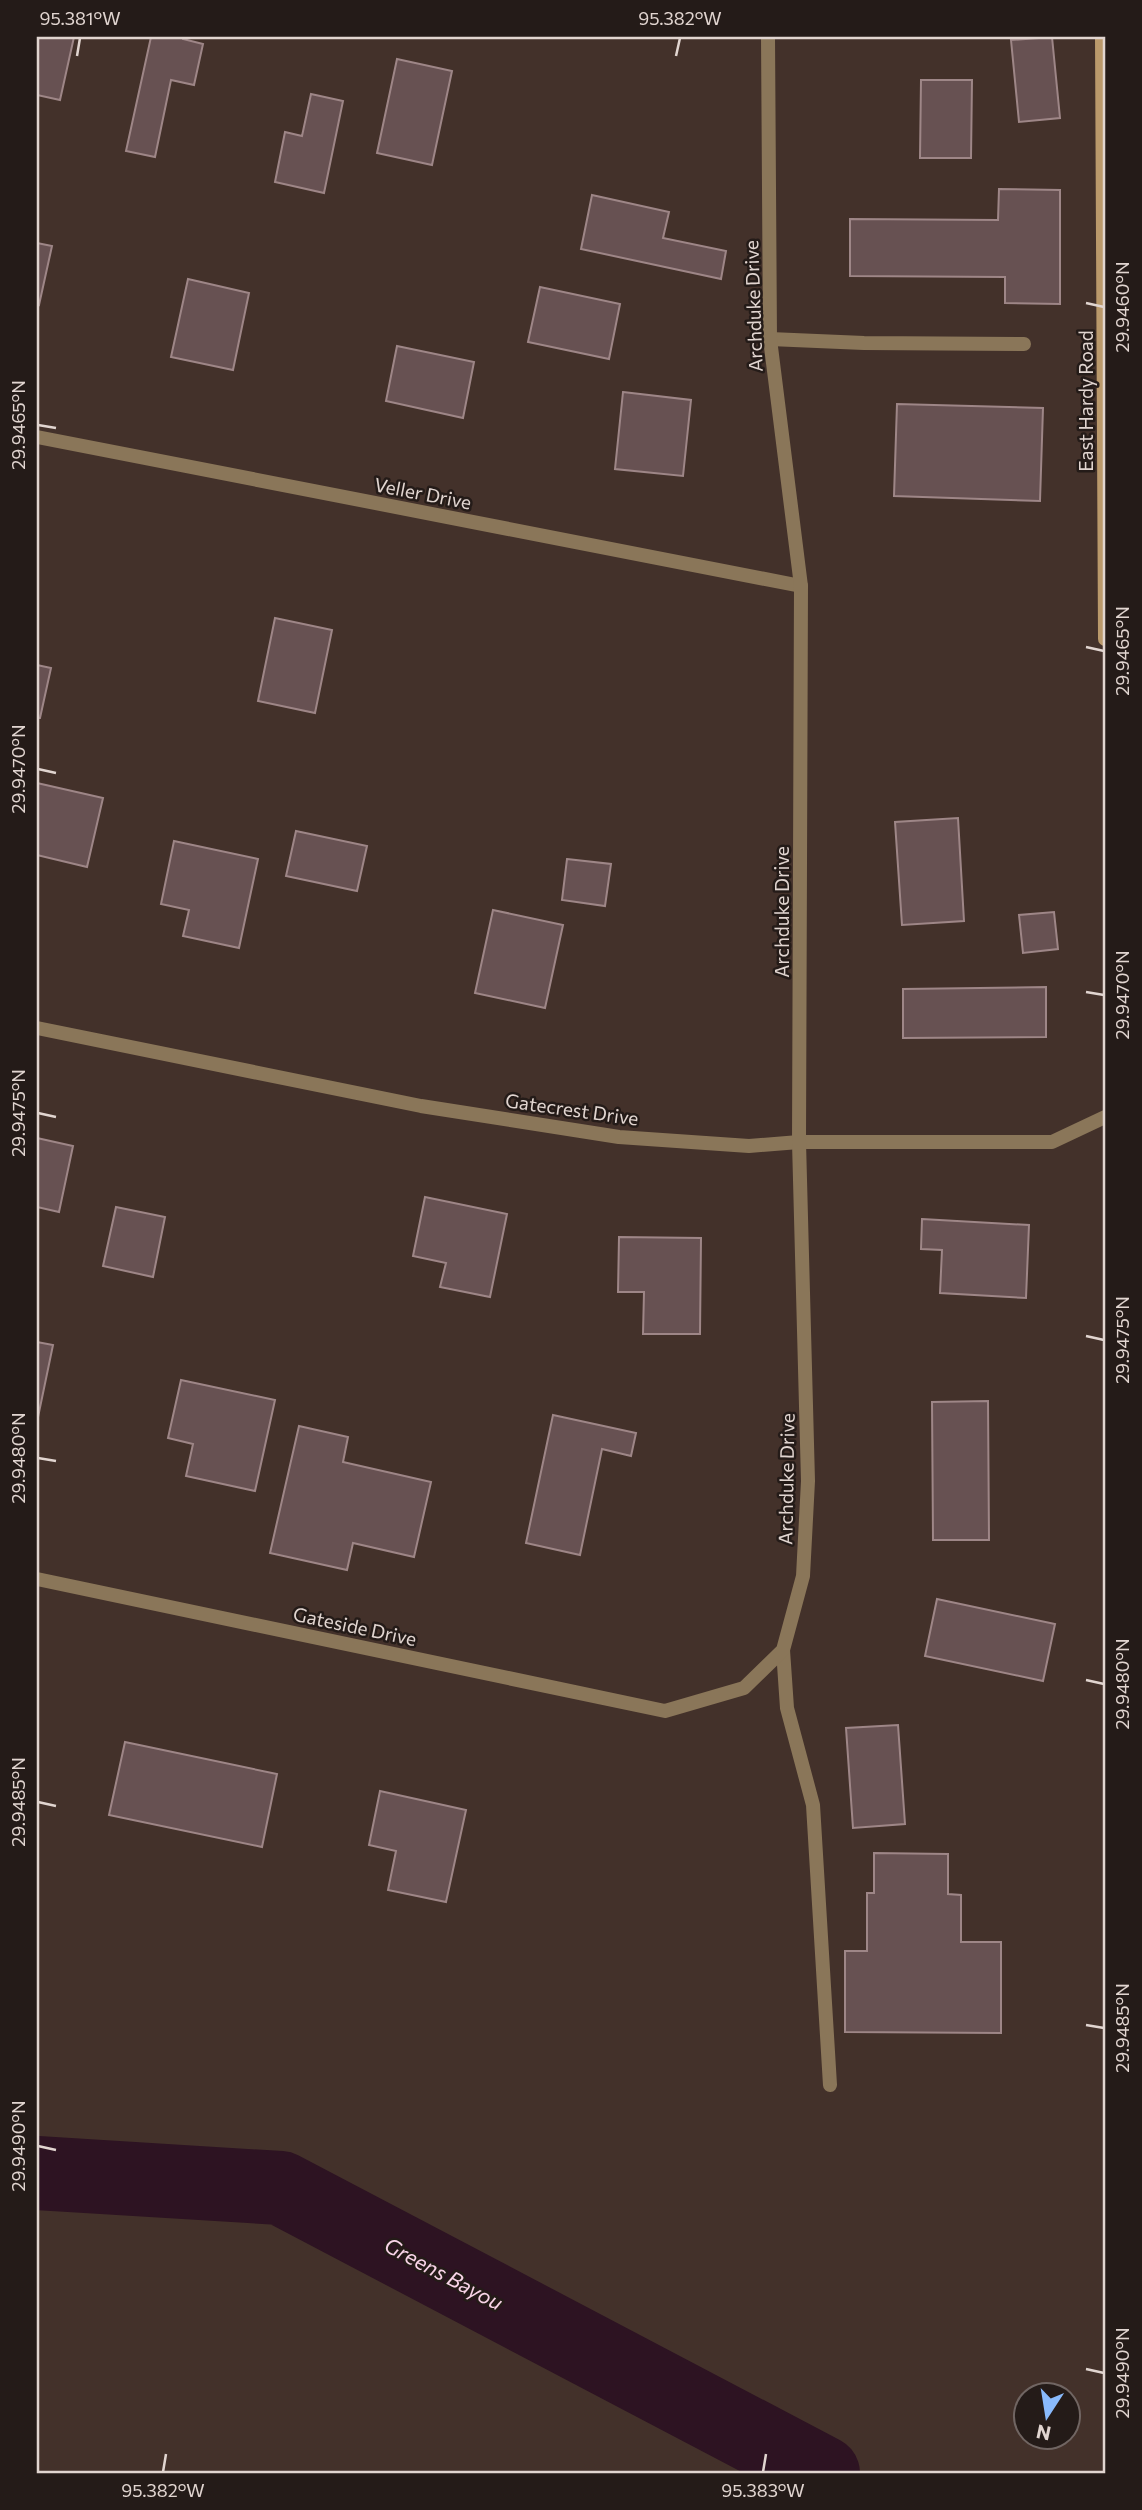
<svg xmlns="http://www.w3.org/2000/svg" width="1142" height="2510" font-family="Commissioner,sans-serif">
	<style>
		.lines { fill: none; stroke-linecap: round; stroke-linejoin: round }
		.river { stroke: #2d1322; stroke-width: 74 }
		.building { fill: #675152; stroke: #9e8687; stroke-width: 2 }
		.service { stroke: #8a7659; stroke-width: 14 }
		.minor { stroke: #8a7659; stroke-width: 14 }
		.secondary { stroke: #ba996b; stroke-width: 14 }
		.ticks { fill: none; stroke: #e1d5d0; stroke-width: 2.5 }
		.labels { text-anchor: middle; dominant-baseline: central; stroke-width: 5; stroke-linejoin: round; paint-order: stroke }
		.street-label { font-size: 19px; fill: #e1d5d0; stroke: #241b18 }
		.water-label { font-size: 21px; font-style: italic; fill: #f8d4e7; stroke: #241b18 }
		.neatline { fill: none; stroke: #e1d5d0; stroke-width: 2.5 }
		.ticks-label { font-size: 18px; text-anchor: middle; fill: #e1d5d0 }
	</style>
	<rect width="100%" height="100%" fill="#43312a"/>
	<g class="lines">
		<polyline class="river" points="37,2173 281,2188 823,2473"/>
	</g>
	<g class="building">
		<polygon points="37,37 74,37 60,100 37,95"/>
		<polygon points="151,37 183,37 183,39 203,44 194,85 171,80 155,157 126,151"/>
		<polygon points="1052,37 1060,118 1019,122 1011,40"/>
		<polygon points="397,59 452,71 432,165 377,153"/>
		<polygon points="921,80 972,80 971,158 920,158"/>
		<polygon points="311,94 343,101 324,193 275,182 285,132 302,136"/>
		<polygon points="999,189 1060,190 1060,304 1005,303 1005,277 850,276 850,219 998,220"/>
		<polygon points="592,195 669,212 663,238 726,251 721,279 581,249"/>
		<polygon points="37,243 52,246 39,305 37,304"/>
		<polygon points="188,279 249,293 233,370 171,357"/>
		<polygon points="540,287 620,304 609,359 528,342"/>
		<polygon points="397,346 474,362 463,418 386,401"/>
		<polygon points="623,392 691,400 683,476 615,469"/>
		<polygon points="897,404 1043,408 1040,501 894,496"/>
		<polygon points="275,618 332,630 315,713 258,701"/>
		<polygon points="37,665 51,668 40,718 37,718"/>
		<polygon points="37,783 103,798 87,867 37,855 37,858"/>
		<polygon points="958,818 964,921 902,925 895,822"/>
		<polygon points="296,831 367,846 357,891 286,876"/>
		<polygon points="174,841 258,859 239,948 183,936 189,910 161,904"/>
		<polygon points="567,859 611,864 605,906 562,900"/>
		<polygon points="493,910 563,925 545,1008 475,993"/>
		<polygon points="1054,912 1058,949 1023,953 1019,915"/>
		<polygon points="1046,987 1046,1037 903,1038 903,989"/>
		<polygon points="37,1138 73,1146 59,1212 37,1207"/>
		<polygon points="425,1197 507,1214 490,1297 440,1287 446,1263 413,1256"/>
		<polygon points="116,1207 165,1217 153,1277 103,1266"/>
		<polygon points="922,1219 1029,1225 1026,1298 940,1293 942,1250 921,1249"/>
		<polygon points="619,1237 701,1238 700,1334 643,1334 644,1292 618,1292"/>
		<polygon points="37,1342 53,1345 37,1422"/>
		<polygon points="181,1380 275,1400 255,1491 186,1476 193,1444 168,1438"/>
		<polygon points="988,1401 989,1540 933,1540 932,1402"/>
		<polygon points="553,1415 636,1433 631,1456 602,1449 580,1555 526,1543"/>
		<polygon points="299,1426 348,1437 343,1462 431,1482 414,1557 353,1543 347,1570 270,1553"/>
		<polygon points="937,1599 1055,1624 1043,1681 925,1656"/>
		<polygon points="898,1725 905,1824 853,1828 846,1728"/>
		<polygon points="125,1742 277,1774 262,1847 109,1815"/>
		<polygon points="380,1791 466,1810 446,1902 388,1890 396,1851 369,1845"/>
		<polygon points="874,1853 948,1854 948,1894 961,1895 961,1942 1001,1942 1001,2033 845,2032 845,1951 867,1951 867,1893 874,1893"/>
	</g>
	<g class="lines">
		<g class="service">
			<polyline points="770,339 864,343 1024,344"/>
			<polyline points="783,1650 787,1708 813,1805 830,2085"/>
		</g>
		<g class="minor">
			<polyline points="37,437 801,586"/>
			<polyline points="37,1028 421,1106 619,1137 749,1146 799,1142 1052,1142 1105,1117"/>
			<polyline points="37,1579 665,1711 744,1688 783,1650 803,1576 808,1481 799,1142 801,586 770,339 768,37"/>
		</g>
		<polyline class="secondary" points="1102,37 1105,639"/>
	</g>
	<path class="ticks" d="M 77,56 L 80,38M 676,56 L 680,38M 1086,303 L 1104,307M 38,425 L 56,428M 1086,647 L 1104,651M 38,769 L 56,773M 1086,992 L 1104,995M 38,1113 L 56,1117M 1086,1336 L 1104,1340M 38,1458 L 56,1461M 1086,1680 L 1104,1684M 38,1802 L 56,1806M 1086,2025 L 1104,2028M 38,2146 L 56,2150M 1086,2369 L 1104,2373M 163,2472 L 166,2454M 763,2472 L 766,2454"/>
	<g class="labels">
		<g class="street-label">
			<text transform="translate(753 306) rotate(-92)">Archduke Drive</text>
			<text transform="translate(1085 401) rotate(-90)">East Hardy Road</text>
			<text transform="translate(423 493) rotate(11)">Veller Drive</text>
			<text transform="translate(781 912) rotate(-90)">Archduke Drive</text>
			<text transform="translate(572 1109) rotate(8)">Gatecrest Drive</text>
			<text transform="translate(786 1479) rotate(-89)">Archduke Drive</text>
			<text transform="translate(355 1626) rotate(12)">Gateside Drive</text>
		</g>
		<g class="water-label">
			<text transform="translate(444 2273) rotate(28)">Greens Bayou</text>
		</g>
	</g>
	<rect width="1142" height="2510" fill="none" stroke="#241b18" stroke-width="77"/>
	<g transform="translate(1047 2416) rotate(192)"><circle r="33" fill="#241b18" stroke="#706562" stroke-width="2"/>
	<path d="M0-5L12 26L0 18L-12 26Z" fill="#89bafc"/>
	<text y="-10" font-size="19" font-weight="bold" text-anchor="middle" fill="#e1d5d0">N</text>
	</g>
	<rect x="38" y="38" width="1066" height="2434" class="neatline"/>
	<g class="ticks-label">
		<text x="80" y="25">95.381°W</text>
		<text x="680" y="25">95.382°W</text>
		<text transform="translate(1123 307) rotate(-90)" y="6">29.9460°N</text>
		<text transform="translate(19 425) rotate(-90)" y="6">29.9465°N</text>
		<text transform="translate(1123 651) rotate(-90)" y="6">29.9465°N</text>
		<text transform="translate(19 769) rotate(-90)" y="6">29.9470°N</text>
		<text transform="translate(1123 995) rotate(-90)" y="6">29.9470°N</text>
		<text transform="translate(19 1113) rotate(-90)" y="6">29.9475°N</text>
		<text transform="translate(1123 1340) rotate(-90)" y="6">29.9475°N</text>
		<text transform="translate(19 1458) rotate(-90)" y="6">29.9480°N</text>
		<text transform="translate(1123 1684) rotate(-90)" y="6">29.9480°N</text>
		<text transform="translate(19 1802) rotate(-90)" y="6">29.9485°N</text>
		<text transform="translate(1123 2028) rotate(-90)" y="6">29.9485°N</text>
		<text transform="translate(19 2146) rotate(-90)" y="6">29.9490°N</text>
		<text transform="translate(1123 2373) rotate(-90)" y="6">29.9490°N</text>
		<text x="163" y="2497">95.382°W</text>
		<text x="763" y="2497">95.383°W</text>
	</g>
</svg>
